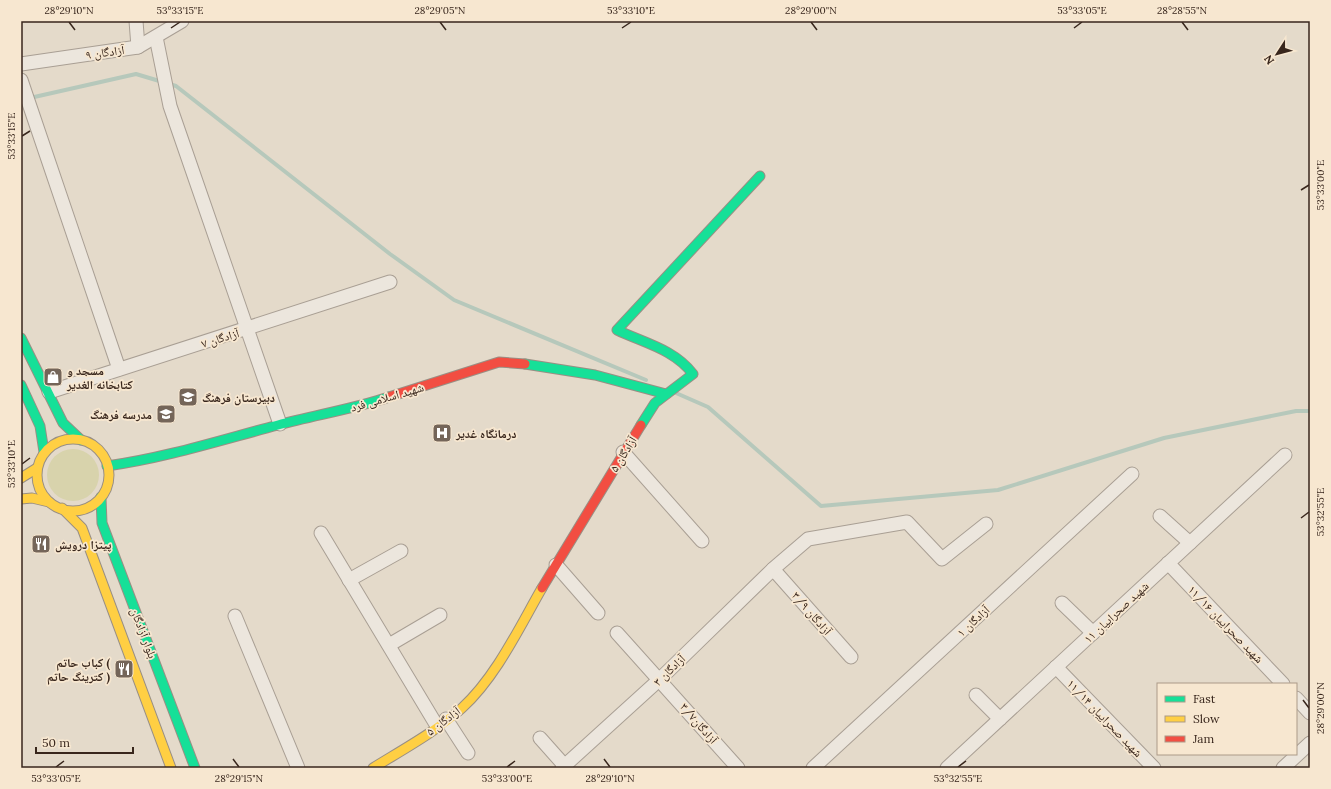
<svg xmlns="http://www.w3.org/2000/svg" width="1331" height="789" font-family="Lora,'Noto Naskh Arabic',serif">
	<style>
		.park { fill: #d8d3ac }
		.lines { fill: none; stroke-linecap: round; stroke-linejoin: round }
		.stream { stroke: #b6c8bb; stroke-width: 4 }
		.street-casing { stroke: #a99f94; stroke-width: 15 }
		.fast-casing { stroke: #998f84; stroke-width: 11 }
		.slow-casing { stroke: #998f84; stroke-width: 11 }
		.jam-casing { stroke: #998f84; stroke-width: 11 }
		.street { stroke: #ece6dd; stroke-width: 13 }
		.fast { stroke: #16e098; stroke-width: 9 }
		.slow { stroke: #ffcf43; stroke-width: 9 }
		.jam { stroke: #f24e42; stroke-width: 9 }
		.ticks { fill: none; stroke: #38261c; stroke-width: 1.5 }
		.labels { text-anchor: middle; dominant-baseline: central; stroke-width: 3.5; stroke-linejoin: round; paint-order: stroke }
		.street-label { font-size: 12px; fill: #38261c; stroke: #f7e7d0 }
		.poi-label { font-size: 12px; font-weight: bold; fill: #38261c; stroke: #f7e7d0; text-anchor: start }
		.neatline { fill: none; stroke: #38261c; stroke-width: 1.5 }
		.ticks-label { font-size: 10px; text-anchor: middle; fill: #38261c }
	</style>
	<rect width="100%" height="100%" fill="#e4daca"/>
	<circle class="park" cx="73" cy="475" r="26"/>
	<g class="lines">
		<g class="stream">
			<polyline points="21,100 136,74 176,86 390,254 454,300 646,380"/>
			<polyline points="676,393 708,407 821,506 998,490 1164,438 1296,411 1310,411"/>
		</g>
		<g class="street-casing">
			<g id="street">
				<polyline points="136,21 138,47"/>
				<polyline points="156,37 170,106 280,424"/>
				<polyline points="21,64 138,47 182,21"/>
				<polyline points="21,80 119,369"/>
				<polyline points="49,392 390,282"/>
				<polyline points="623,452 702,541"/>
				<polyline points="1160,516 1190,543"/>
				<polyline points="321,533 437,726"/>
				<polyline points="1168,563 1283,684"/>
				<polyline points="556,565 598,613"/>
				<polyline points="773,569 851,657"/>
				<polyline points="349,580 401,551"/>
				<polyline points="1062,603 1093,633"/>
				<polyline points="235,616 298,768"/>
				<polyline points="617,633 738,768"/>
				<polyline points="389,645 440,615"/>
				<polyline points="1056,667 1154,768"/>
				<polyline points="976,695 1000,719"/>
				<polyline points="1296,698 1310,713"/>
				<polyline points="446,719 468,753"/>
				<polyline points="540,738 564,765"/>
				<polyline points="562,768 660,679 773,569 808,539 907,522 942,559 986,524"/>
				<polyline points="813,768 1132,474"/>
				<polyline points="947,768 1285,455"/>
				<polyline points="1283,768 1310,743"/>
			</g>
		</g>
		<g class="fast-casing">
			<g id="fast">
				<polyline points="21,338 63,423 81,440"/>
				<polyline points="525,364 595,375 666,394"/>
				<polyline points="21,385 40,426 44,452"/>
				<path d="M 641,425 L 655,403 L 693,374 C 674,349 644,343 617,330 L 760,176"/>
				<path d="M 107,466 C 165,458 221,440 278,425 C 315,415 353,409 389,397"/>
				<polyline points="101,497 102,523 195,768"/>
			</g>
		</g>
		<g class="slow-casing">
			<g id="slow">
				<circle cx="73" cy="475" r="36"/>
				<polyline points="21,478 37,468"/>
				<polyline points="21,499 32,498 49,502"/>
				<polyline points="62,508 82,528 171,768"/>
				<path d="M 373,768 C 402,750 437,731 462,708 C 496,677 519,628 542,588"/>
			</g>
		</g>
		<g class="jam-casing">
			<g id="jam">
				<polyline points="389,397 499,362 525,364"/>
				<polyline points="542,588 641,425"/>
			</g>
		</g>
		<use href="#street" class="street"/>
		<use href="#fast" class="fast"/>
		<use href="#slow" class="slow"/>
		<use href="#jam" class="jam"/>
	</g>
	<path class="ticks" d="M 69,22 L 75,30M 440,22 L 446,30M 811,22 L 817,30M 1182,22 L 1188,30M 171,28 L 180,22M 622,28 L 631,22M 1074,28 L 1082,22M 22,136 L 30,131M 1301,190 L 1309,185M 22,464 L 30,458M 1301,518 L 1309,512M 1303,700 L 1309,708M 233,759 L 239,767M 604,759 L 610,767M 56,767 L 64,761M 507,767 L 515,761M 958,767 L 966,761"/>
	<defs>
		<g id="shop-square" transform="scale(1)"><rect x="-9" y="-9" width="18" height="18" rx="4" fill="#746559" stroke="#f7e7d0"/><path d="M-5-2.5h2.3a2.7 3.5 0 0 1 5.4 0H5L5.5 6h-11ZM-1.5-2.5h3a1.5 2.3 0 0 0-3 0Z" fill="#fff"/></g>
		<g id="school-square" transform="scale(1)"><rect x="-9" y="-9" width="18" height="18" rx="4" fill="#746559" stroke="#f7e7d0"/><path d="M0-5L7-2L0 1L-7-2ZM-4 1L0 2.5L4 1V4Q0 6-4 4Z" fill="#fff"/></g>
		<g id="hospital-square" transform="scale(1)"><rect x="-9" y="-9" width="18" height="18" rx="4" fill="#746559" stroke="#f7e7d0"/><path d="M-5-5h3v3.5h4V-5h3V5h-3V1.5h-4V5h-3Z" fill="#fff"/></g>
		<g id="restaurant-square" transform="scale(1)"><rect x="-9" y="-9" width="18" height="18" rx="4" fill="#746559" stroke="#f7e7d0"/><path d="M-5-6h1v4h1v-4h1v4h1v-4h1v5L-1.5 .5V6h-2V.5L-5-1ZM5-6V6H3V1.5H1.5Q1.5-4 5-6Z" fill="#fff"/></g>
	</defs>
	<g fill-rule="evenodd">
		<use href="#shop-square" x="53" y="377"/>
		<use href="#school-square" x="188" y="397"/>
		<use href="#school-square" x="166" y="414"/>
		<use href="#hospital-square" x="442" y="433"/>
		<use href="#restaurant-square" x="41" y="544"/>
		<use href="#restaurant-square" x="124" y="669"/>
	</g>
	<g class="labels">
		<g class="street-label">
			<text transform="translate(105 52) rotate(-8)">آزادگان ۹</text>
			<text transform="translate(220 338) rotate(-17)">آزادگان ۷</text>
			<text transform="translate(387 397) rotate(-16)">شهید اسلامی فرد</text>
			<text transform="translate(623 454) rotate(-58)">آزادگان ۵</text>
			<text transform="translate(1116 612) rotate(-43)">شهید صحراییان ۱۱</text>
			<text transform="translate(812 613) rotate(49)">آزادگان ۳/۹</text>
			<text transform="translate(973 621) rotate(-43)">آزادگان ۱</text>
			<text transform="translate(1226 624) rotate(46)">شهید صحراییان ۱۱/۱۶</text>
			<text transform="translate(144 633) rotate(69)">بلوار آزادگان</text>
			<text transform="translate(669 670) rotate(-44)">آزادگان ۳</text>
			<text transform="translate(1105 718) rotate(46)">شهید صحراییان ۱۱/۱۴</text>
			<text transform="translate(443 721) rotate(-37)">آزادگان ۵</text>
			<text transform="translate(699 723) rotate(49)">آزادگان۳/۷</text>
		</g>
		<g class="poi-label">
			<text x="67" y="370">مسجد و<tspan x="67" dy="14">کتابخانه الغدیر</tspan></text>
			<text x="202" y="397">دبیرستان فرهنگ</text>
			<text x="152" y="414" text-anchor="end">مدرسه فرهنگ</text>
			<text x="456" y="433">درمانگاه غدیر</text>
			<text x="55" y="544">پیتزا درویش</text>
			<text x="110" y="662" text-anchor="end">کباب حاتم (<tspan x="110" dy="14">کترینگ حاتم )</tspan></text>
		</g>
	</g>
	<rect width="1331" height="789" fill="none" stroke="#f7e7d0" stroke-width="44"/>
	<rect x="1157" y="683" width="140" height="72" fill="#f7e7d0" stroke="#ab9a88"/>
	<rect x="1165" y="696" width="20" height="6" fill="#16e098" stroke="#ab9a88"/>
	<text x="1193" y="703" font-size="12" fill="#38261c">Fast</text>
	<rect x="1165" y="716" width="20" height="6" fill="#ffcf43" stroke="#ab9a88"/>
	<text x="1193" y="723" font-size="12" fill="#38261c">Slow</text>
	<rect x="1165" y="736" width="20" height="6" fill="#f24e42" stroke="#ab9a88"/>
	<text x="1193" y="743" font-size="12" fill="#38261c">Jam</text>
	<g transform="translate(1277 54) rotate(234)" stroke="#f7e7d0" stroke-width="3" paint-order="stroke">
	<path d="M0-3L7 15L0 10L-7 15Z" fill="#38261c"/>
	<text y="-6" font-size="11" font-weight="bold" text-anchor="middle" fill="#38261c">N</text>
	</g>
	<path d="M36 747v6h97v-6" fill="none" stroke="#38261c" stroke-width="2"/>
	<text x="42" y="747" font-size="12" fill="#38261c" stroke="#f7e7d0" stroke-width="3" paint-order="stroke">50 m</text>
	<rect x="22" y="22" width="1287" height="745" class="neatline"/>
	<g class="ticks-label">
		<text x="69" y="14">28°29'10"N</text>
		<text x="180" y="14">53°33'15"E</text>
		<text x="440" y="14">28°29'05"N</text>
		<text x="631" y="14">53°33'10"E</text>
		<text x="811" y="14">28°29'00"N</text>
		<text x="1082" y="14">53°33'05"E</text>
		<text x="1182" y="14">28°28'55"N</text>
		<text transform="translate(11 136) rotate(-90)" y="4">53°33'15"E</text>
		<text transform="translate(1320 185) rotate(-90)" y="4">53°33'00"E</text>
		<text transform="translate(11 464) rotate(-90)" y="4">53°33'10"E</text>
		<text transform="translate(1320 512) rotate(-90)" y="4">53°32'55"E</text>
		<text transform="translate(1320 708) rotate(-90)" y="4">28°29'00"N</text>
		<text x="56" y="782">53°33'05"E</text>
		<text x="239" y="782">28°29'15"N</text>
		<text x="507" y="782">53°33'00"E</text>
		<text x="610" y="782">28°29'10"N</text>
		<text x="958" y="782">53°32'55"E</text>
	</g>
</svg>
